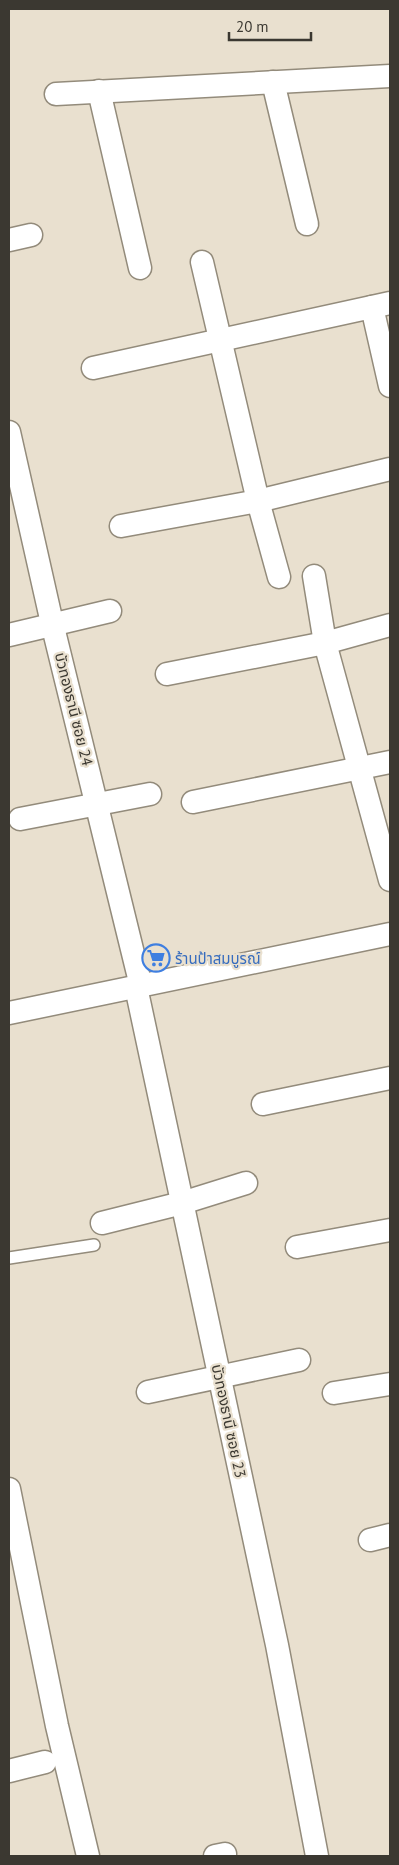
<svg xmlns="http://www.w3.org/2000/svg" width="399" height="1865" font-family="'PT Sans','Noto Sans Thai',sans-serif">
	<style>
		.lines { fill: none; stroke-linecap: round; stroke-linejoin: round }
		.lane-casing { stroke: #938b7b; stroke-width: 14 }
		.street-casing { stroke: #938b7b; stroke-width: 25 }
		.lane { stroke: #fff; stroke-width: 11 }
		.street { stroke: #fff; stroke-width: 22 }
		.labels { text-anchor: middle; dominant-baseline: central; stroke-width: 4.5; stroke-linejoin: round; paint-order: stroke }
		.street-label { font-size: 15px; fill: #3b3831; stroke: #e9e0cf }
		.shop-label { font-size: 15px; fill: #366cbe; stroke: #e9e0cf; text-anchor: start }
	</style>
	<rect width="100%" height="100%" fill="#e9e0cf"/>
	<g class="lines">
		<g class="lane-casing">
			<polyline id="lane" points="9,1258 94,1245"/>
		</g>
		<g class="street-casing">
			<g id="street">
				<polyline points="273,82 307,224"/>
				<polyline points="99,91 140,268"/>
				<polyline points="56,94 390,76"/>
				<polyline points="9,240 31,235"/>
				<polyline points="202,262 258,501 279,577"/>
				<polyline points="372,307 390,386"/>
				<polyline points="93,368 390,303"/>
				<polyline points="9,432 52,623 141,986"/>
				<polyline points="121,526 258,501 390,469"/>
				<polyline points="314,576 325,643 390,880"/>
				<polyline points="9,635 110,611"/>
				<polyline points="167,674 325,643 390,625"/>
				<polyline points="193,802 390,762"/>
				<polyline points="20,819 150,794"/>
				<polyline points="136,987 277,1645 317,1856"/>
				<polyline points="9,1013 390,934"/>
				<polyline points="263,1104 390,1078"/>
				<polyline points="102,1223 182,1203 246,1183"/>
				<polyline points="297,1247 390,1230"/>
				<polyline points="148,1392 299,1360"/>
				<polyline points="334,1393 390,1384"/>
				<polyline points="9,1489 57,1726 88,1856"/>
				<polyline points="370,1540 390,1535"/>
				<polyline points="9,1771 45,1762"/>
				<polyline points="215,1856 225,1854"/>
			</g>
		</g>
		<use href="#lane" class="lane"/>
		<use href="#street" class="street"/>
	</g>
	<defs>
		<g id="supermarket-ring" transform="scale(1.4375)"><circle r="9.5" fill="#e9e0cf" stroke="#3f7fe0" stroke-width="1.5"/><path d="M-6-5.5h2.5l.6 2H6L4.5 2H-2.5L-4.4-4H-6ZM-1.5 3.2a1.3 1.3 0 1 0 .1 0ZM3 3.2a1.3 1.3 0 1 0 .1 0Z" fill="#3f7fe0"/></g>
	</defs>
	<g fill-rule="evenodd">
		<use href="#supermarket-ring" x="156" y="958"/>
	</g>
	<g class="labels">
		<g class="street-label">
			<text transform="translate(74 709) rotate(76)">บัวทองธานี ซอย 24</text>
			<text transform="translate(229 1421) rotate(78)">บัวทองธานี ซอย 23</text>
		</g>
		<g class="shop-label">
			<text x="175" y="958">ร้านป้าสมบูรณ์</text>
		</g>
	</g>
	<rect width="399" height="1865" fill="none" stroke="#3b3831" stroke-width="20"/>
	<path d="M229 32v8h82v-8" fill="none" stroke="#3b3831" stroke-width="2.5"/>
	<text x="236" y="32" font-size="15" fill="#3b3831" stroke="#e9e0cf" stroke-width="4" paint-order="stroke">20 m</text>
</svg>
